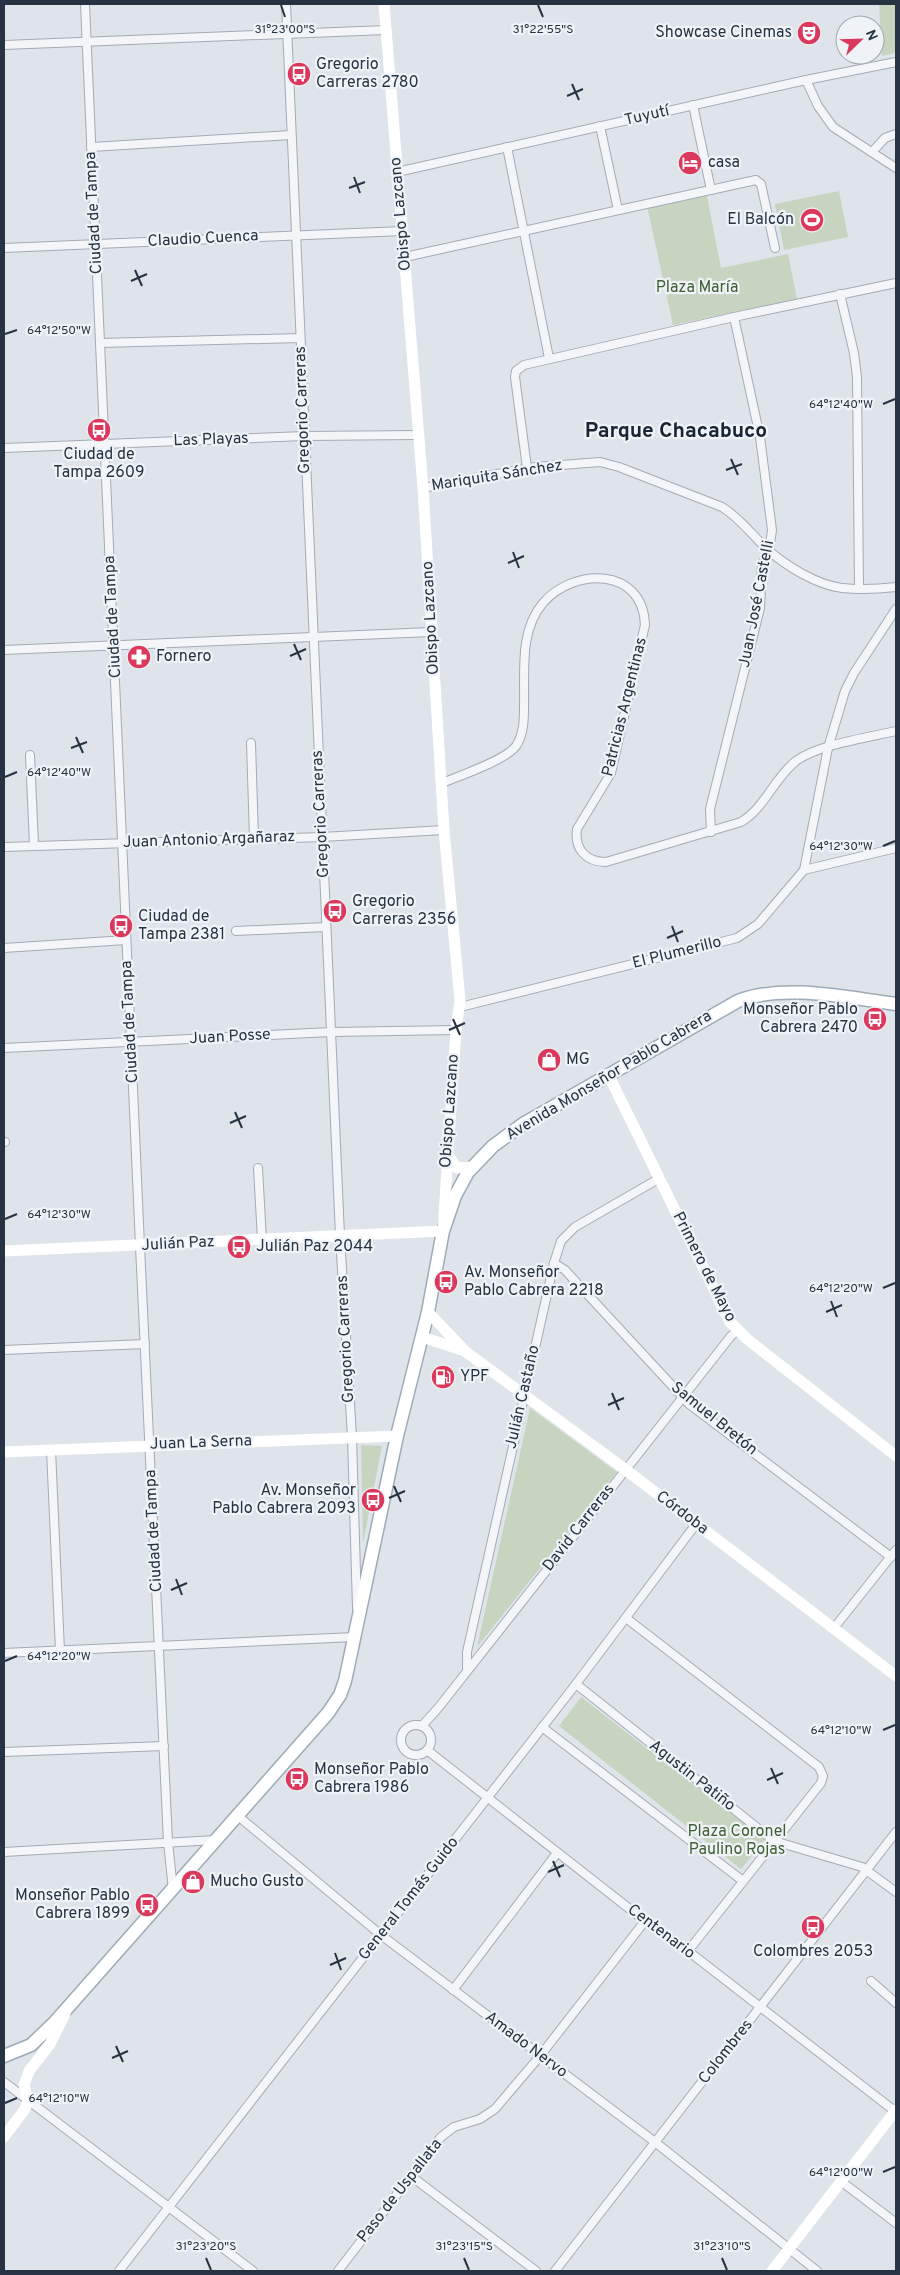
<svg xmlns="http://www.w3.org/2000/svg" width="900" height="2275" font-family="Overpass,sans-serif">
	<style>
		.green { fill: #c7d5c0 }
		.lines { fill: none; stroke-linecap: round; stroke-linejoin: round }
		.street-casing { stroke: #a4abb5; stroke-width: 10 }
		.primary-casing { stroke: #9daab7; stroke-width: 15 }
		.street { stroke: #f3f5f8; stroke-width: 8 }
		.secondary { stroke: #fff; stroke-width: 11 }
		.primary { stroke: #fff; stroke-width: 12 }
		.ticks { fill: none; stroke: #263343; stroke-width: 2 }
		.labels { text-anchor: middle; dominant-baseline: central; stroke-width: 4.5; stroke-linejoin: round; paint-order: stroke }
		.poi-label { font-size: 16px; fill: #263343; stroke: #eff3f7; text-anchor: start }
		.street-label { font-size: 16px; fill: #263343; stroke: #eff3f7 }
		.park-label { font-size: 16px; fill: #3e6032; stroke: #eff3f7 }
		.district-label { font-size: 21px; font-weight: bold; fill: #192434; stroke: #eff3f7 }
		.ticks-label { font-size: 12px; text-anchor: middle; fill: #263343; stroke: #eff3f7; stroke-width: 4.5; stroke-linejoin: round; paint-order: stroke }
	</style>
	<rect width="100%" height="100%" fill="#dfe4ea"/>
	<g class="green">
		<polygon points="879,4 896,4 896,53 882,56"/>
		<polygon points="706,191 721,268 788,254 797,299 673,325 647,206"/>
		<polygon points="839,191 848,237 784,250 775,204"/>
		<polygon points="530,1408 617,1472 477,1647"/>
		<polygon points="361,1445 382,1446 363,1543"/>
		<polygon points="581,1697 765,1840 741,1869 559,1726"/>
	</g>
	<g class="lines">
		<g class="street-casing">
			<g id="street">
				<polyline points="85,4 140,1246 168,1842 173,1890"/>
				<polyline points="286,4 340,1236 352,1437 357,1608"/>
				<polyline points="4,45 386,30"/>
				<polyline points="806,80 818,106 833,127 896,168"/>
				<polyline points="693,105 711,190"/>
				<polyline points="600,126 618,210"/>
				<polyline points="91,147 291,135"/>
				<polyline points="507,147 549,358"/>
				<polyline points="872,152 885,138 896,134"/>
				<polyline points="397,172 806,80 896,62"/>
				<polyline points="4,248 403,231"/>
				<polyline points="405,257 756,180 761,184 775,248"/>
				<polyline points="840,294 854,353 857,377 859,589"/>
				<polyline points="100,343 300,338"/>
				<polyline points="4,448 304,436 418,435"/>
				<polyline points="527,468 515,377 516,371 524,365 734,317 896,283"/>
				<path d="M 423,488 L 535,467 L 600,462 L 619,467 L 722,507 C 740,518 752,535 767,549 C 786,566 817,585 842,588 C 860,590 879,589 896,587"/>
				<polyline points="4,650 431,632"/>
				<polyline points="251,743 254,838"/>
				<polyline points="30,755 34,845"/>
				<path d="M 442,783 C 459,776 506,760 516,746 C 524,734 524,719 524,706 C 525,672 519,631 543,603 C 574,567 643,567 645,625 L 611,773 L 577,829 C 574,849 586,862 606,862 L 741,822 C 765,808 774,778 796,761 C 817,745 870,737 896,731"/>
				<polyline points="711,832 710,809 760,608 762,566 770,544 772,530 760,437 734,317"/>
				<polyline points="4,847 322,837 444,830"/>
				<polyline points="804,870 828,748 845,691 854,673 896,609"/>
				<polyline points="236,931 326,927"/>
				<polyline points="4,948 126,940"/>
				<polyline points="460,1007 737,938 758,924 804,870 896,848"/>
				<polyline points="4,1048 331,1032 456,1030"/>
				<polyline points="4,1142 5,1142"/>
				<polyline points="258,1168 262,1240"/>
				<polyline points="554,1263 565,1270 689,1404 891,1557"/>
				<polyline points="4,1350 145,1344"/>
				<polyline points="51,1450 60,1651"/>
				<polyline points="626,1618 819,1767 823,1776 821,1783 688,1951"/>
				<polyline points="834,1628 896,1550"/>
				<polyline points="4,1653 355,1637"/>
				<polyline points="467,1670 467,1652 554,1263 561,1241 575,1227 660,1178"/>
				<polyline points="576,1684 774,1841 862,1867 896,1892"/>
				<circle cx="416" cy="1740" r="15"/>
				<polyline points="422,1726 439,1707 731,1336 737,1331"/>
				<polyline points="542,1727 743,1881"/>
				<polyline points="427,1750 645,1921 688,1951 896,2112"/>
				<polyline points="4,1752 164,1746"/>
				<polyline points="238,1816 381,1935 655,2142 817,2271"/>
				<polyline points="4,1852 216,1840"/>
				<polyline points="871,1981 896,2003"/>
				<polyline points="453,1990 557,1853"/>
				<polyline points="4,2082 253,2271"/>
				<polyline points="411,2176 536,2271"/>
				<polyline points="842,2182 896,2223"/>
				<polyline points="119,2271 576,1684 696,1524"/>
				<polyline points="338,2271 441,2137 454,2127 480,2119 495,2109 540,2056 645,1921"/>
				<polyline points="555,2271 896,1832"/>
			</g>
		</g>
		<g class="primary-casing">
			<path id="primary" d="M 4,2056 L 31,2045 L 55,2022 L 328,1713 L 340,1695 L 345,1681 L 397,1436 L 428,1312 L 443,1231 L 455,1196 L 468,1172 L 493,1146 L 523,1124 L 738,1001 C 786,983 847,998 896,1004"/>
		</g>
		<use href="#street" class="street"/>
		<g class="secondary">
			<polyline points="608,1074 730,1322 747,1339 896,1456"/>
			<polyline points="447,1154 457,1168 473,1167"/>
			<polyline points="4,1251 443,1231 456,1030 460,1000 444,830 423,488 384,4"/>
			<polyline points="428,1312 466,1352 626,1470 896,1676"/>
			<polyline points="422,1337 462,1350"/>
			<polyline points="4,1452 397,1436"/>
			<polyline points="4,2137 25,2109 28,2101 24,2085 29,2071 50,2044 65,2014"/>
			<polyline points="772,2271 896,2110"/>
		</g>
		<use href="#primary" class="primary"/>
	</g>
	<path class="ticks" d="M 281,5 L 285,17M 538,5 L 543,17M 572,84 L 579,100M 567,96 L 583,89M 354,177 L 360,193M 349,188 L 365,182M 135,270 L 142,286M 131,281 L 147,274M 5,334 L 17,330M 883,404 L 895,399M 731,459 L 738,475M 726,470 L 742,464M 513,552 L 519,568M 508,563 L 524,556M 294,644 L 301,660M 290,656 L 306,649M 76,737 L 83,753M 71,748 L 87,742M 5,777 L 17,772M 883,846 L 895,841M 672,926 L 678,942M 667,938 L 683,931M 453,1019 L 460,1035M 449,1030 L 465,1023M 235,1112 L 242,1128M 230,1123 L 246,1116M 5,1219 L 17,1214M 883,1288 L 895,1283M 831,1301 L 837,1317M 826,1312 L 842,1305M 612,1393 L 619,1410M 608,1405 L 624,1398M 394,1486 L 401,1502M 389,1498 L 405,1491M 176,1579 L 182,1595M 171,1590 L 187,1583M 5,1661 L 17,1656M 883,1730 L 895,1725M 771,1768 L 778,1784M 767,1780 L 783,1773M 553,1861 L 560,1877M 548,1872 L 564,1865M 335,1953 L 341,1970M 330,1965 L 346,1958M 116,2046 L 123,2062M 112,2058 L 128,2051M 5,2103 L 17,2098M 883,2172 L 895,2167M 206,2258 L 211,2270M 464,2258 L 469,2270M 722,2258 L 727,2270"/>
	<defs>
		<g id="theatre-disc" transform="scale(1.25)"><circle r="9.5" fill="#db385d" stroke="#eff3f7"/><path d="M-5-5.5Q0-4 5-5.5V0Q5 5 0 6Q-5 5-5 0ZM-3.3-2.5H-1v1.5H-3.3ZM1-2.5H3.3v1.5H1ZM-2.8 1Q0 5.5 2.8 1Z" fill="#fff"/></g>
		<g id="bus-disc" transform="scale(1.25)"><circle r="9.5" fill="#db385d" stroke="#eff3f7"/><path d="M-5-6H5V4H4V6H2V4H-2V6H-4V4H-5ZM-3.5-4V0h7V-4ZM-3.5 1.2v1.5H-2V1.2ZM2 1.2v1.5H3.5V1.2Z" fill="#fff"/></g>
		<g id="hotel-disc" transform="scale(1.25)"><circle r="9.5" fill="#db385d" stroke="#eff3f7"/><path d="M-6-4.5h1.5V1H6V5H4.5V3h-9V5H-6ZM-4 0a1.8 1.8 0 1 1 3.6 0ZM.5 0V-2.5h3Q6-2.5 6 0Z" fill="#fff"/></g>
		<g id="stadium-disc" transform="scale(1.25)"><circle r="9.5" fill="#db385d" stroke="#eff3f7"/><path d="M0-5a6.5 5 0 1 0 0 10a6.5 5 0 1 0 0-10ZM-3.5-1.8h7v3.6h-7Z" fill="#fff"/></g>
		<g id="pharmacy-disc" transform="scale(1.25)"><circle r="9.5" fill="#db385d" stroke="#eff3f7"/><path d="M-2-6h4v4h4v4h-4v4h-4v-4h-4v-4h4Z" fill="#fff"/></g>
		<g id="shop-disc" transform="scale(1.25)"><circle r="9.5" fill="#db385d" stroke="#eff3f7"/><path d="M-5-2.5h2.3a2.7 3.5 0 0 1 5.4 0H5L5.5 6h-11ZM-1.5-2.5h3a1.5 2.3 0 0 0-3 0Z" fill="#fff"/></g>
		<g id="fuel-disc" transform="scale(1.25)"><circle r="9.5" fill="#db385d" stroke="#eff3f7"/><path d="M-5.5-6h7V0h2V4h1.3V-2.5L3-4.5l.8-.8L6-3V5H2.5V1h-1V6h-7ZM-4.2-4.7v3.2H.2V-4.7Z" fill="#fff"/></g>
	</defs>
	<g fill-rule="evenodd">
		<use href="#theatre-disc" x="809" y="33"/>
		<use href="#bus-disc" x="299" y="74"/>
		<use href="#hotel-disc" x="690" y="163"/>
		<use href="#stadium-disc" x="812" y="220"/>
		<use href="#bus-disc" x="99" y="430"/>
		<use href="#pharmacy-disc" x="139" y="657"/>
		<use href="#bus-disc" x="335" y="911"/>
		<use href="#bus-disc" x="121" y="926"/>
		<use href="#bus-disc" x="875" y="1019"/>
		<use href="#shop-disc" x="549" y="1060"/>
		<use href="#bus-disc" x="239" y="1247"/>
		<use href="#bus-disc" x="446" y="1282"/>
		<use href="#fuel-disc" x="443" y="1377"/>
		<use href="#bus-disc" x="373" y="1500"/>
		<use href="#bus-disc" x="297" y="1779"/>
		<use href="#shop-disc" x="193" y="1882"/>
		<use href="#bus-disc" x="147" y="1905"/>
		<use href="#bus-disc" x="813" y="1927"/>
	</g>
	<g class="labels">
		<g class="poi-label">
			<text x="792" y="33" text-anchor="end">Showcase Cinemas</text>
			<text x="316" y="65">Gregorio<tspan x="316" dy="18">Carreras 2780</tspan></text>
			<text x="708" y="163">casa</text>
			<text x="794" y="220" text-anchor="end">El Balcón</text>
			<text x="99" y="455" text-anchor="middle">Ciudad de<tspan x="99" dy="18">Tampa 2609</tspan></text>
			<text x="156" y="657">Fornero</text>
			<text x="352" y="902">Gregorio<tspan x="352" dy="18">Carreras 2356</tspan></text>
			<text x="138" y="917">Ciudad de<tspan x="138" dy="18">Tampa 2381</tspan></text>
			<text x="858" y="1010" text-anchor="end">Monseñor Pablo<tspan x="858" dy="18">Cabrera 2470</tspan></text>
			<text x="566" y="1060">MG</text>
			<text x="256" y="1247">Julián Paz 2044</text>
			<text x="464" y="1273">Av. Monseñor<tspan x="464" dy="18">Pablo Cabrera 2218</tspan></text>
			<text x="460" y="1377">YPF</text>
			<text x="356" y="1491" text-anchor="end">Av. Monseñor<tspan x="356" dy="18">Pablo Cabrera 2093</tspan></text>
			<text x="314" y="1770">Monseñor Pablo<tspan x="314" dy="18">Cabrera 1986</tspan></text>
			<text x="210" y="1882">Mucho Gusto</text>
			<text x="130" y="1896" text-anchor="end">Monseñor Pablo<tspan x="130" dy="18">Cabrera 1899</tspan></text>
			<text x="813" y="1952" text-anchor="middle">Colombres 2053</text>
		</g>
		<g class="street-label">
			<text transform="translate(647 116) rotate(-13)">Tuyutí</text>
			<text transform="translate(94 213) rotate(-93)">Ciudad de Tampa</text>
			<text transform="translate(401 214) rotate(-95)">Obispo Lazcano</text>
			<text transform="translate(203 239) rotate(-3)">Claudio Cuenca</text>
			<text transform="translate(303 410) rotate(-92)">Gregorio Carreras</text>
			<text transform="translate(211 440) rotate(-2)">Las Playas</text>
			<text transform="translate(497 476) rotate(-9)">Mariquita Sánchez</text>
			<text transform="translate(757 604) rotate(-79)">Juan José Castelli</text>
			<text transform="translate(113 617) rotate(-93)">Ciudad de Tampa</text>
			<text transform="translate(431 618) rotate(-93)">Obispo Lazcano</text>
			<text transform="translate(625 707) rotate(-76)">Patricias Argentinas</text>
			<text transform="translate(321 814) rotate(-93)">Gregorio Carreras</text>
			<text transform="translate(209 840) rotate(-2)">Juan Antonio Argañaraz</text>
			<text transform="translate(677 953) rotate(-14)">El Plumerillo</text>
			<text transform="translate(130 1022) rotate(-93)">Ciudad de Tampa</text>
			<text transform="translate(230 1037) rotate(-3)">Juan Posse</text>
			<text transform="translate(609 1076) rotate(-31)">Avenida Monseñor Pablo Cabrera</text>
			<text transform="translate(450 1111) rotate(-86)">Obispo Lazcano</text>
			<text transform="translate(178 1244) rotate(-3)">Julián Paz</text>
			<text transform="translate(704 1267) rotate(63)">Primero de Mayo</text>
			<text transform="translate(346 1339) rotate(-93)">Gregorio Carreras</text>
			<text transform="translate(523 1397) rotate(-77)">Julián Castaño</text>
			<text transform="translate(714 1419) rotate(39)">Samuel Bretón</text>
			<text transform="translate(201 1443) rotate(-2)">Juan La Serna</text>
			<text transform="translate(682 1513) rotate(37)">Córdoba</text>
			<text transform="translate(579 1528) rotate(-52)">David Carreras</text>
			<text transform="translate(154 1531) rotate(-93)">Ciudad de Tampa</text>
			<text transform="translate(692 1776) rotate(38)">Agustin Patiño</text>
			<text transform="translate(409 1899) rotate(-52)">General Tomás Guido</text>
			<text transform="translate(661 1932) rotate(37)">Centenario</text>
			<text transform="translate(526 2045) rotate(37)">Amado Nervo</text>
			<text transform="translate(726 2052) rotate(-52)">Colombres</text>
			<text transform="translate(400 2191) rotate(-52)">Paso de Uspallata</text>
		</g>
		<g class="park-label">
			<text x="697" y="288">Plaza María</text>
			<text x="737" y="1832">Plaza Coronel<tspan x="737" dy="18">Paulino Rojas</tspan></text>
		</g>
		<g class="district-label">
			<text x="676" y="431">Parque Chacabuco</text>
		</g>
	</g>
	<g class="ticks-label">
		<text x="285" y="33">31°23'00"S</text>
		<text x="543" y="33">31°22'55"S</text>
		<text x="59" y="334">64°12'50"W</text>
		<text x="841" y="408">64°12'40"W</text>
		<text x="59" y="776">64°12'40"W</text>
		<text x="841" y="850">64°12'30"W</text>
		<text x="59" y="1218">64°12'30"W</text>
		<text x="841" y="1292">64°12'20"W</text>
		<text x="59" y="1660">64°12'20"W</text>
		<text x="841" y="1734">64°12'10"W</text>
		<text x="59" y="2102">64°12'10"W</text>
		<text x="841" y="2176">64°12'00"W</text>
		<text x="206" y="2250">31°23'20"S</text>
		<text x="464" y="2250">31°23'15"S</text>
		<text x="722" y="2250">31°23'10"S</text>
	</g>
	<rect width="900" height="2275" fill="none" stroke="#263343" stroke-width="10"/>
	<g transform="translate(860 40) rotate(67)"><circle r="24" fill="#eff3f7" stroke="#9fa6af"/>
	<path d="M0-4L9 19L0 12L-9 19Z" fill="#db385d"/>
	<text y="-8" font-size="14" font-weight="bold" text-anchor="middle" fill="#263343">N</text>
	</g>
</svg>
